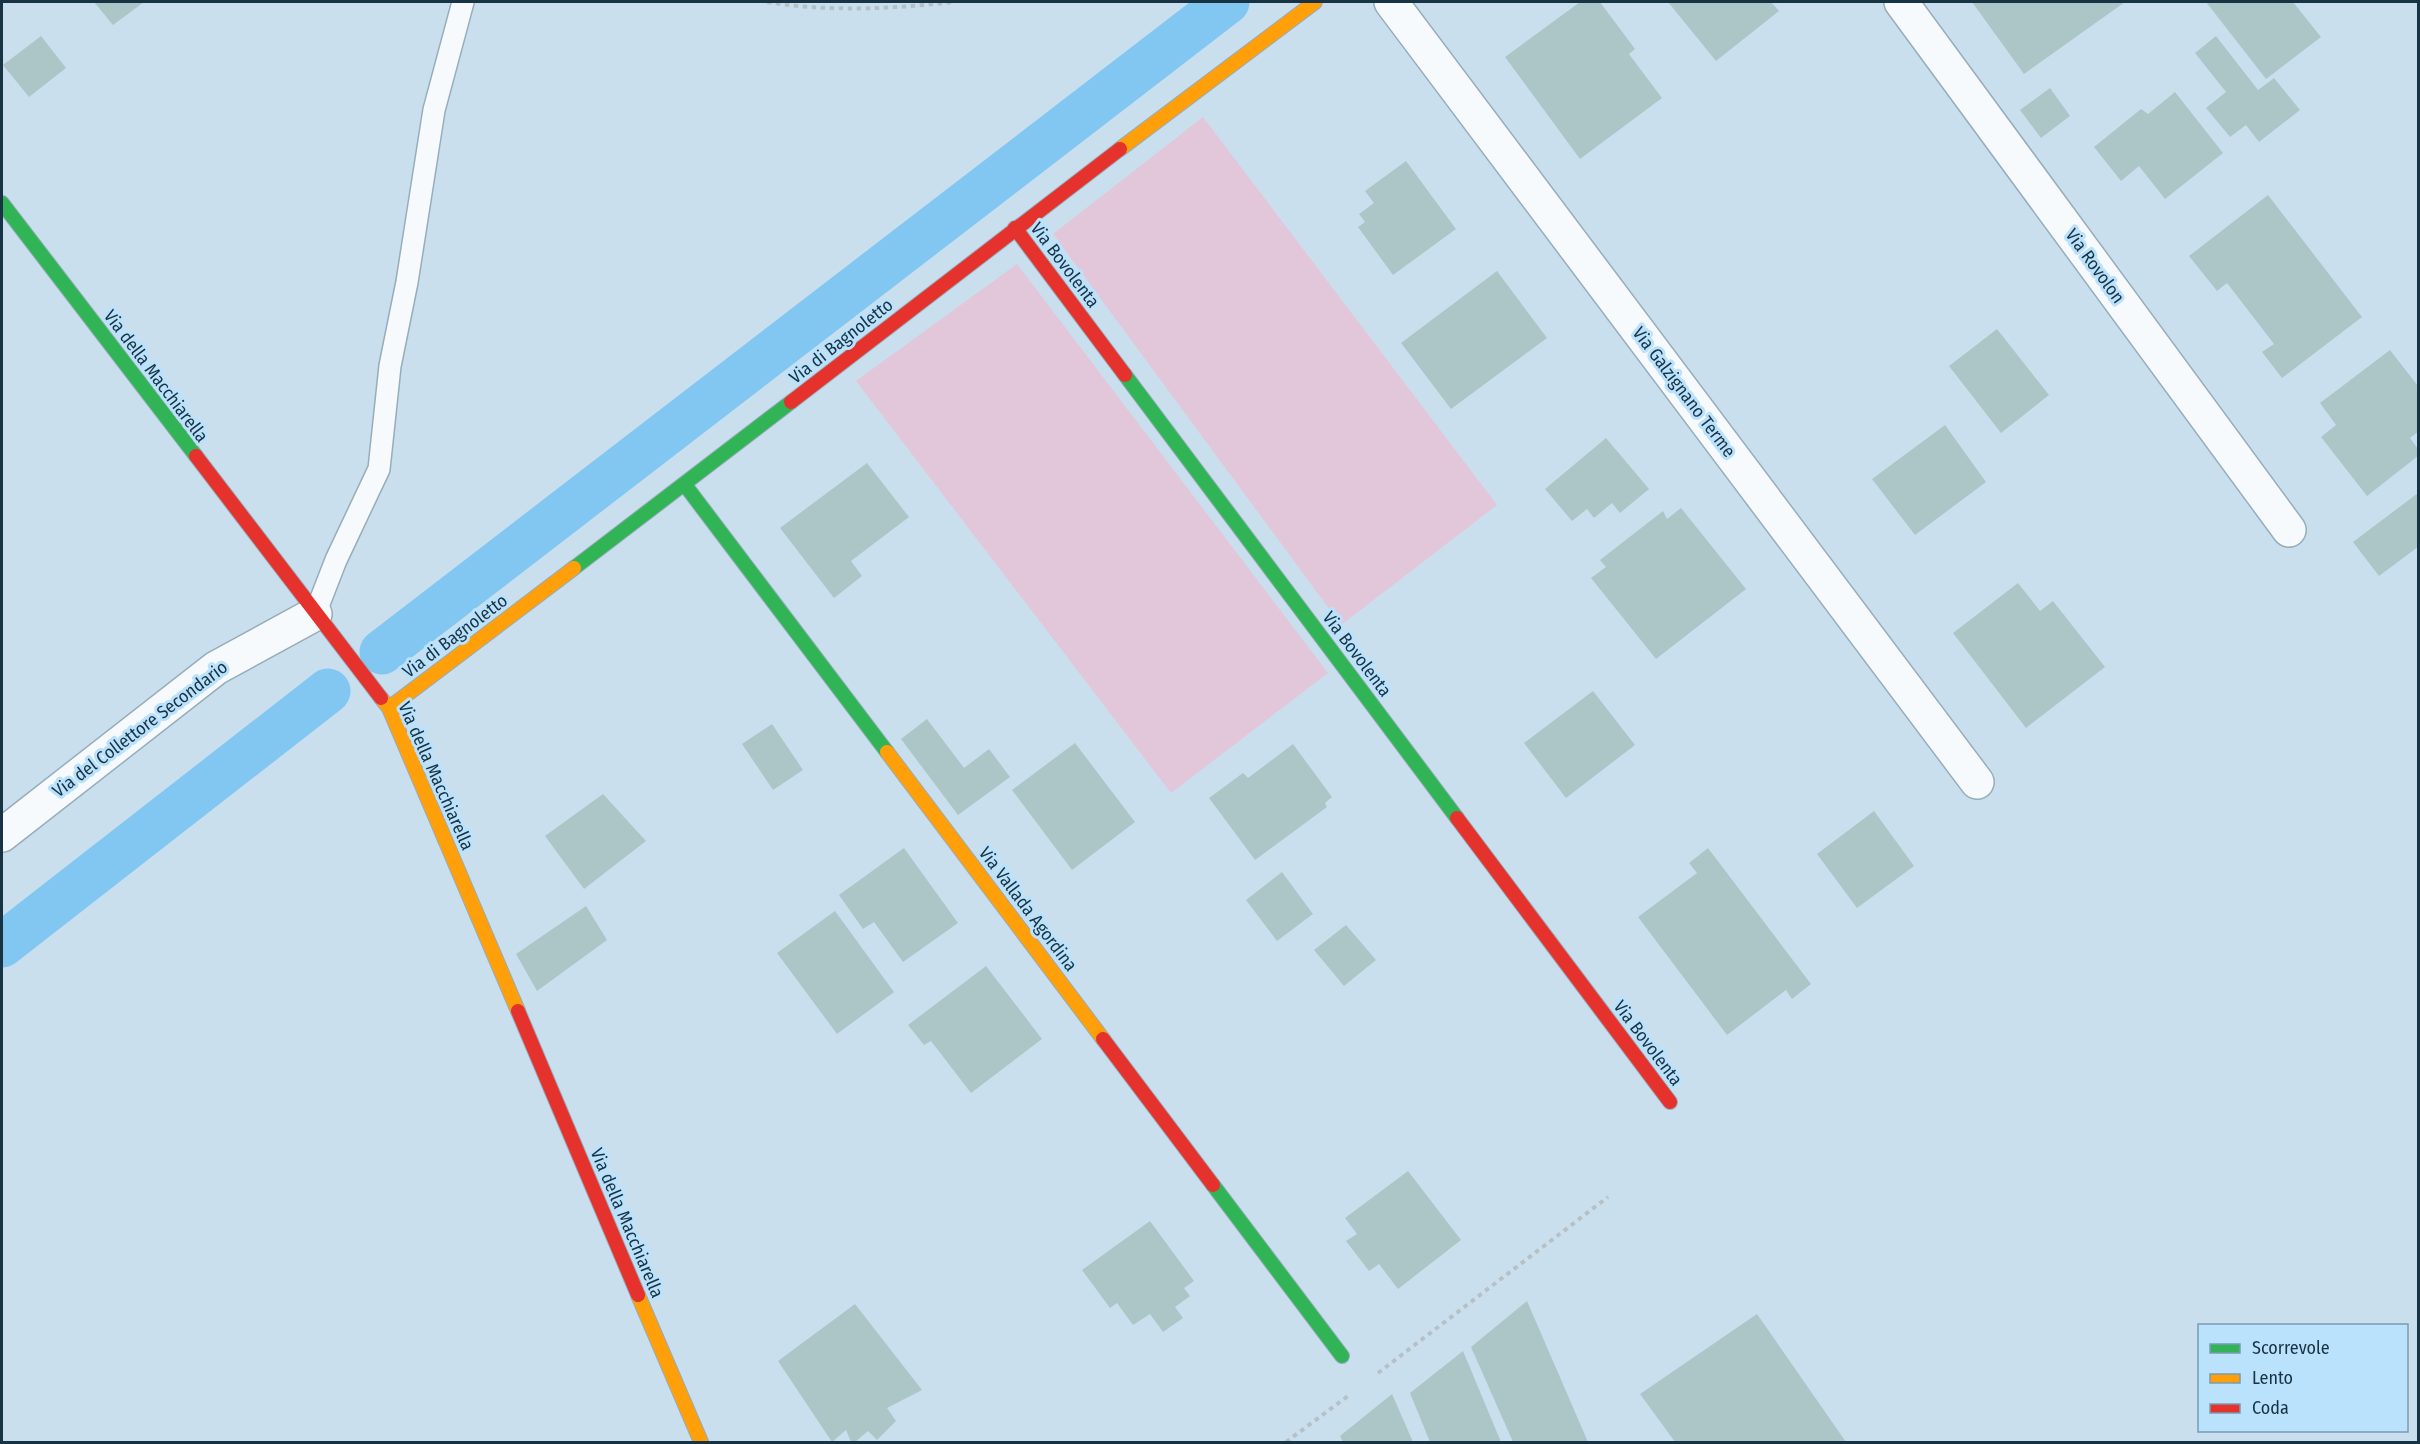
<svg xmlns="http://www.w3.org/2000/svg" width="2420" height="1444" font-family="'Fira Sans Condensed',sans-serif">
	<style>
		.green { fill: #e2c6d9 }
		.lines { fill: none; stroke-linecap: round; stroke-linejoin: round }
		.canal { stroke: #81c7f2; stroke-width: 45 }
		.building { fill: #acc6c8 }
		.lane-casing { stroke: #96adbb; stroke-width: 24 }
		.street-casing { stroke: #96adbb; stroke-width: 36 }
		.fast-casing { stroke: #96adbb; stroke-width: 16 }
		.slow-casing { stroke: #96adbb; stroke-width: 16 }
		.jam-casing { stroke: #96adbb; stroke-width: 16 }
		.path { stroke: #b6c1c7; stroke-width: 4; stroke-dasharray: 4.5 4.5; stroke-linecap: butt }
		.lane { stroke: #f7fafc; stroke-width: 21 }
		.street { stroke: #f7fafc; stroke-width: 33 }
		.fast { stroke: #30b455; stroke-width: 14 }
		.slow { stroke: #ff9f0a; stroke-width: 14 }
		.jam { stroke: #e5322d; stroke-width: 14 }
		.labels { text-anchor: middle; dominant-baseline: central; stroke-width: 6; stroke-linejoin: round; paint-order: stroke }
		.street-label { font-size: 18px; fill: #173344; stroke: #bbe2fc }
	</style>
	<rect width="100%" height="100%" fill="#cadfed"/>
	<g class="green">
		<polygon points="1203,117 1497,505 1341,625 1053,234"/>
		<polygon points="1017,264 1328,673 1171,793 856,381"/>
	</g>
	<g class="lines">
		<g class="canal">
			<polyline points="382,652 1227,2"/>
			<polyline points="2,945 328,691"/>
		</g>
	</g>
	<g class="building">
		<polygon points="94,2 144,2 113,25"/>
		<polygon points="1580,2 1600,2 1635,49 1629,54 1662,98 1580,159 1505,57"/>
		<polygon points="1668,2 1771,2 1779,11 1716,61"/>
		<polygon points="1972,2 2125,2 2024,74"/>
		<polygon points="2206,2 2293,2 2321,37 2266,79"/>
		<polygon points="41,36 66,68 29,97 3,65"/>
		<polygon points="2216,36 2258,90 2274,78 2300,110 2259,142 2246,125 2230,137 2206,108 2226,92 2195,53"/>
		<polygon points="2050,88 2070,116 2041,138 2020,110"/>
		<polygon points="2175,92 2223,153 2165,199 2139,166 2121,181 2094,147 2141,109 2148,114"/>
		<polygon points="1406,161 1456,229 1393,275 1358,227 1365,222 1359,214 1374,203 1365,191"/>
		<polygon points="2268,195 2362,317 2282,378 2262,352 2274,344 2227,283 2217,291 2189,256"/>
		<polygon points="1497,271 1547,338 1451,409 1401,343"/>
		<polygon points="1997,329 2049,395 2001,433 1949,366"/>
		<polygon points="2390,350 2418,386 2418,432 2410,438 2418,449 2418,456 2367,496 2321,437 2336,425 2320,403"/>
		<polygon points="1945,425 1986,482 1915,535 1872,479"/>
		<polygon points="1606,438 1649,489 1620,513 1612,503 1594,518 1587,509 1572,521 1545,489"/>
		<polygon points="867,463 909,517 851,561 862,576 834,598 780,528"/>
		<polygon points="2418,493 2418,547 2379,576 2353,542"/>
		<polygon points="1681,508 1746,589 1656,659 1591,578 1606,567 1600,560 1663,511 1667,519"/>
		<polygon points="2018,583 2040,611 2053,601 2105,667 2026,728 1953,633"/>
		<polygon points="1593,691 1635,745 1566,798 1524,743"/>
		<polygon points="927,719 964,768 989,749 1010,777 958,815 901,739"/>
		<polygon points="772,724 803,770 773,790 742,744"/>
		<polygon points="1075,743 1135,822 1072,870 1012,790"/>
		<polygon points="1293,744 1332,797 1325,803 1327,807 1255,860 1209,798 1243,773 1248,778"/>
		<polygon points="603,794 646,841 584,889 545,836"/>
		<polygon points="1874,811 1914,866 1857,908 1817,854"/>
		<polygon points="904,848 958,923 903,962 874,922 863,929 839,895"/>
		<polygon points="1708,848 1811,984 1792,999 1786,990 1727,1035 1638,917 1697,873 1689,863"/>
		<polygon points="1282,872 1313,914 1277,941 1246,900"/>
		<polygon points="586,906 607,940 537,991 516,954"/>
		<polygon points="835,911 894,992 837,1034 777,953"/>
		<polygon points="1346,925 1376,960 1344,986 1314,950"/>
		<polygon points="986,966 1042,1039 971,1093 931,1041 924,1045 908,1025"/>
		<polygon points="1408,1171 1461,1240 1398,1289 1379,1264 1369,1271 1346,1241 1357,1234 1345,1218"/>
		<polygon points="1150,1221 1194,1281 1184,1288 1190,1296 1175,1307 1183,1318 1163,1332 1150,1314 1133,1325 1117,1303 1110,1308 1082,1270"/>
		<polygon points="1527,1301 1588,1442 1513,1442 1471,1347"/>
		<polygon points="855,1304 922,1390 887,1408 896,1421 877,1440 868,1431 855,1442 851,1442 846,1430 832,1442 778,1361"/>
		<polygon points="1757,1314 1846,1442 1675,1442 1640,1394"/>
		<polygon points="1463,1351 1501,1442 1430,1442 1410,1393"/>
		<polygon points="1392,1394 1413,1442 1343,1442 1340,1436"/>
	</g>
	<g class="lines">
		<g class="lane-casing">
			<polyline id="lane" points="315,614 336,560 379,469 390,366 407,282 434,110 463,2"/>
		</g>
		<g class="street-casing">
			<g id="street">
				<polyline points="1391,2 1977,782"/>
				<polyline points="1901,2 2289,530"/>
				<polyline points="2,835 216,668 315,614"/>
			</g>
		</g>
		<g class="fast-casing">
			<g id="fast">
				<polyline points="2,203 196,456"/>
				<polyline points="1125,375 1457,818"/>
				<polyline points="685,485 887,752"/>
				<polyline points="574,568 791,402"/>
				<polyline points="1213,1185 1342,1356"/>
			</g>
		</g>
		<g class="slow-casing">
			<g id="slow">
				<polyline points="1120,149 1315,2"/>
				<polyline points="381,698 389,708 518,1011"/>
				<polyline points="389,708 574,568"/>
				<polyline points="887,752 1103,1039"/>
				<polyline points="638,1295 701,1442"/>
			</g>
		</g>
		<g class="jam-casing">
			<g id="jam">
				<polyline points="1015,228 1125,375"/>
				<polyline points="791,402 1120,149"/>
				<polyline points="196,456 381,698"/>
				<polyline points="1457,818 1670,1102"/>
				<polyline points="518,1011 638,1295"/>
				<polyline points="1103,1039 1213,1185"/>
			</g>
		</g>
		<g class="path">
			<path d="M 767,2 C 828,12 892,9 953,2"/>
			<polyline points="1378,1373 1608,1197"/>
			<polyline points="1286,1442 1348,1396"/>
		</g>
		<use href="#lane" class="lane"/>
		<use href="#street" class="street"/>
		<use href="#fast" class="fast"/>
		<use href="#slow" class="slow"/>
		<use href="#jam" class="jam"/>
	</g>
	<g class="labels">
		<g class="street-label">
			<text transform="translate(1065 265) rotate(53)">Via Bovolenta</text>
			<text transform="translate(2095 266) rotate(54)">Via Rovolon</text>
			<text transform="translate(841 341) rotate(-38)">Via di Bagnoletto</text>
			<text transform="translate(156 376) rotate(53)">Via della Macchiarella</text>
			<text transform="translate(1684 392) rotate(53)">Via Galzignano Terme</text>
			<text transform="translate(455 636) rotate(-37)">Via di Bagnoletto</text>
			<text transform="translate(1357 654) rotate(53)">Via Bovolenta</text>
			<text transform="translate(140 729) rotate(-37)">Via del Collettore Secondario</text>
			<text transform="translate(436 776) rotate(66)">Via della Macchiarella</text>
			<text transform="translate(1028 909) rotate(53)">Via Vallada Agordina</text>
			<text transform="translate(1648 1043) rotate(53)">Via Bovolenta</text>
			<text transform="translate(627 1223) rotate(67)">Via della Macchiarella</text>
		</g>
	</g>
	<rect width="2420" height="1444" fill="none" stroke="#173344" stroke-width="6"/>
	<rect x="2198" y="1324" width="210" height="108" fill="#bbe2fc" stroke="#799cb2" stroke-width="1.5"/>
	<rect x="2210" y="1344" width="30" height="9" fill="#30b455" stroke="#799cb2" stroke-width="1.5"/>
	<text x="2252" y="1354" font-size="18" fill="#173344">Scorrevole</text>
	<rect x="2210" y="1374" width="30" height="9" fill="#ff9f0a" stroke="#799cb2" stroke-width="1.5"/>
	<text x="2252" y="1384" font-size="18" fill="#173344">Lento</text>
	<rect x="2210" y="1404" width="30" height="9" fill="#e5322d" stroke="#799cb2" stroke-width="1.5"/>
	<text x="2252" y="1414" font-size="18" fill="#173344">Coda</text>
</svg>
